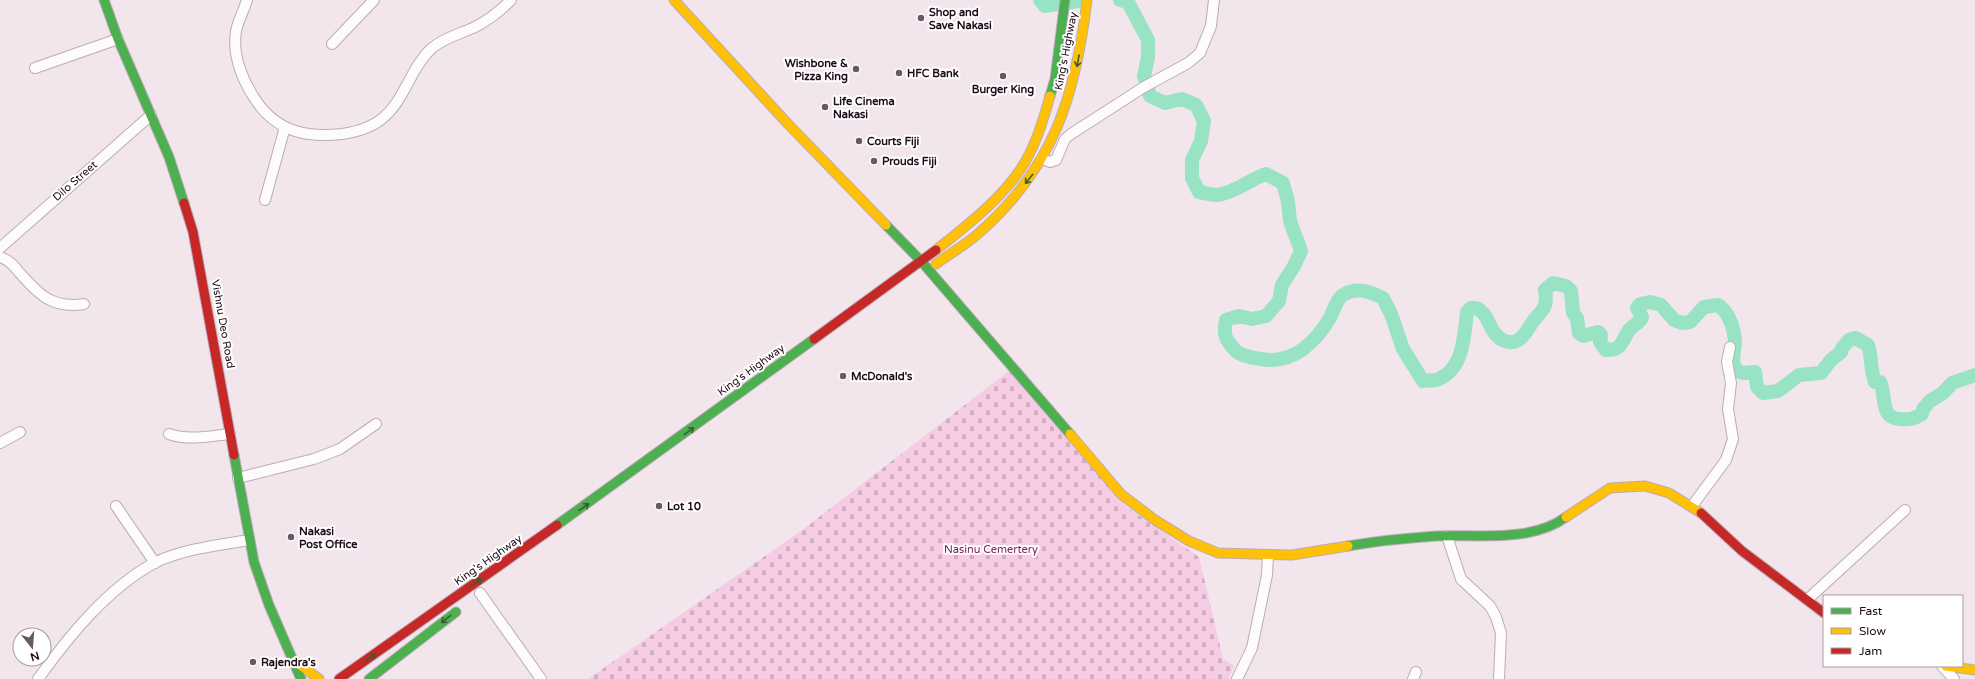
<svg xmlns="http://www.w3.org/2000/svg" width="1975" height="679" font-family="'Varela Round',sans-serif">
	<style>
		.cemetery { fill: url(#cemetery-stones) }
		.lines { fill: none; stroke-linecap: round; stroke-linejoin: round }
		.river { stroke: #98e3c3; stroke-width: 14 }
		.street-casing { stroke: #bcacb5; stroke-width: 12 }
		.fast-casing { stroke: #bcacb5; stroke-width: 11 }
		.slow-casing { stroke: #bcacb5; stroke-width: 11 }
		.jam-casing { stroke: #bcacb5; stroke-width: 11 }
		.street { stroke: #fdfbfc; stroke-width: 10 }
		.fast { stroke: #4caf50; stroke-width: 9 }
		.slow { stroke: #ffc107; stroke-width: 9 }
		.jam { stroke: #c62828; stroke-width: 9 }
		.oneway { stroke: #365e34 }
		.poi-dot { fill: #6a5863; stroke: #fff; stroke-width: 1.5 }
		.labels { text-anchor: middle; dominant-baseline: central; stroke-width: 4; stroke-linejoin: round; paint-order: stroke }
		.poi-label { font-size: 11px; font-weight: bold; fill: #200c19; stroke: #fff; text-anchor: start }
		.street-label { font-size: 11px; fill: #200c19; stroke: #fff }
		.park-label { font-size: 11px; fill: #851d66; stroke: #fff }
	</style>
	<defs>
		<pattern id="cemetery-stones" width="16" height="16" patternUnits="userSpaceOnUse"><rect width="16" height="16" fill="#f5cce4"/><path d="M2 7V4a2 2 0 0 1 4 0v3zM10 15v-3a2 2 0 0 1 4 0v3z" fill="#d2aec3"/></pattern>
	</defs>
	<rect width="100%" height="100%" fill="#f2e5ec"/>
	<polygon class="cemetery" points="1009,371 1127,507 1199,557 1223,659 1234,666 1228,679 588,679 801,531"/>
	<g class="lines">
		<g class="river">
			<polyline points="1040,0 1045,6 1085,0"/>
			<path d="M 1120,0 L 1128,2 L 1148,40 L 1148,57 L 1144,76 L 1150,96 L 1165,103 L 1182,99 L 1196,105 L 1204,121 L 1201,141 L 1192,160 L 1192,178 L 1199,192 C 1205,193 1212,195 1218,195 C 1236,192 1249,180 1266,174 L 1283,183 L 1288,202 L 1290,221 L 1301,251 L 1294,266 L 1282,285 L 1279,301 L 1266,316 L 1252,319 L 1239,316 L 1226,320 C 1223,335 1225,339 1235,350 C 1241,356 1252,358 1261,359 C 1293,365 1316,342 1331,316 C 1334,309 1337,299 1343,295 C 1357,286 1370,292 1383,298 L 1391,314 L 1403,349 L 1423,381 C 1428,380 1435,381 1439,379 C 1464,368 1464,335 1467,312 L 1471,308 L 1476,308 C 1491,314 1488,335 1505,341 C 1520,347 1527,330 1534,320 C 1538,316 1543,311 1545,305 C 1546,301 1546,295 1545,290 L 1553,283 L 1566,286 L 1571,291 L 1573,313 L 1577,318 L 1579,333 L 1583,336 L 1598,332 L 1601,335 L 1600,342 L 1606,350 C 1623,350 1621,342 1629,330 C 1632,325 1640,324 1642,317 L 1637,308 L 1640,304 L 1650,302 L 1661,305 L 1674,320 L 1682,323 L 1690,322 L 1704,307 L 1718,305 C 1729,312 1734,328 1735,341 C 1735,351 1728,368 1742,373 L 1755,372 L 1757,387 L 1763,393 L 1778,391 L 1799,375 L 1821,373 L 1831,360 L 1841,352 L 1842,348 L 1849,340 L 1855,338 L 1868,345 C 1872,357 1870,369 1875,382 L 1880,382 C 1887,396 1879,418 1900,419 C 1909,420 1914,419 1922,414 L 1923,409 L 1930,401 L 1943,393 L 1952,383 L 1975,375"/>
		</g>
		<g class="street-casing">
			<g id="street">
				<path d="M 247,0 C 244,10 238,21 236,31 C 232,56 243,82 257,102 C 278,132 308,138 342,134 C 356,132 373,127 384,117 C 405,99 411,67 432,48 C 444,38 459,34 473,28 C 488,21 499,12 511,0"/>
				<polyline points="332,44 374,0"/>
				<polyline points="35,68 118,39"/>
				<polyline points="1043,159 1050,162 1056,160 1065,139 1071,134 1144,87 1188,63 1200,53 1211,26 1214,0"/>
				<polyline points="265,200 285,127"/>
				<polyline points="0,248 151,115"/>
				<path d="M 0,257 C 9,260 13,265 19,272 C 38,294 52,309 84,304"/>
				<path d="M 169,434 C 189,441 210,436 230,434"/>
				<polyline points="0,443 20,432"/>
				<polyline points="238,478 314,459 340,449 376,424"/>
				<polyline points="116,506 155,563"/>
				<polyline points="1692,506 1726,460 1733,439 1728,409 1731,383 1727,362 1730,347"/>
				<polyline points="1447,536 1461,579 1490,606 1496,617 1501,633 1499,679"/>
				<polyline points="480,593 541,679"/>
				<polyline points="1808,599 1905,510"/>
				<polyline points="1942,666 1954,679"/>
				<path d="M 38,679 C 69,636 107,589 154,563 C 183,549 219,545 249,540"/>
				<polyline points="1237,679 1252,648 1267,575 1268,555"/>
				<polyline points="1413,679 1416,672"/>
			</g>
		</g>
		<g class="fast-casing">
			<g id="fast">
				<polyline points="104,0 118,39 169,157 184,203"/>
				<polyline points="1050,96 1055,79 1065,0"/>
				<polyline points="886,225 921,261 1070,434"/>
				<polyline points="234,455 254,562 269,605 301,679"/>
				<polyline points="557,525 814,339"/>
				<path d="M 1348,546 C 1377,541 1407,538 1436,536 C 1477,534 1531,543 1566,517"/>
				<polyline points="369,679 456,612"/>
			</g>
		</g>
		<g class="slow-casing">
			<g id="slow">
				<polyline points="674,0 788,124 886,225"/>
				<path d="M 936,250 C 966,226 998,202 1020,170 C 1035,148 1043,121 1050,96"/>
				<path d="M 936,264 C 951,253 967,244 980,232 C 1054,167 1076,94 1087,0"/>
				<polyline points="1070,434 1121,494 1155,520 1189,541 1218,553 1292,555 1348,546"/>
				<polyline points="1566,517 1610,488 1645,486 1669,493 1701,513"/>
				<polyline points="295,661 319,679"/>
				<polyline points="1946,666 1975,670"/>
			</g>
		</g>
		<g class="jam-casing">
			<g id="jam">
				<polyline points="184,203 193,232 234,455"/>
				<polyline points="814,339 936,250"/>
				<polyline points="1701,513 1742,551 1824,613"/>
				<polyline points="339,679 557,525"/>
			</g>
		</g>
		<use href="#street" class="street"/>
		<use href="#fast" class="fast"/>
		<use href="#slow" class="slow"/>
		<use href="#jam" class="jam"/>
	</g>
	<defs><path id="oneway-shaft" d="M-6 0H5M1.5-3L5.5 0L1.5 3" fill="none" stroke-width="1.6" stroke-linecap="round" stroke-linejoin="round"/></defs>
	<g class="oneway">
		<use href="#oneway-shaft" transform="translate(1078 61) rotate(100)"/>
		<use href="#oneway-shaft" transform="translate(1029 179) rotate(129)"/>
		<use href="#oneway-shaft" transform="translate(689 431) rotate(-36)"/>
		<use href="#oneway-shaft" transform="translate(584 507) rotate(-35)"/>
		<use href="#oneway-shaft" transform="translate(477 582) rotate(-35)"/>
		<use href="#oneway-shaft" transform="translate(446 619) rotate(142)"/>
		<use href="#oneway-shaft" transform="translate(371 657) rotate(-35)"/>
	</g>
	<g class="poi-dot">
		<circle cx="921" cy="18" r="4"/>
		<circle cx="856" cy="69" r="4"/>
		<circle cx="899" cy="73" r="4"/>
		<circle cx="1003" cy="76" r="4"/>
		<circle cx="825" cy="107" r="4"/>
		<circle cx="859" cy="141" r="4"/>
		<circle cx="874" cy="161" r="4"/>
		<circle cx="843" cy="376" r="4"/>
		<circle cx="659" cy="506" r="4"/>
		<circle cx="291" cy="537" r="4"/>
		<circle cx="253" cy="662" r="4"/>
	</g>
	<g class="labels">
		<g class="poi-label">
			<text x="929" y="12">Shop and<tspan x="929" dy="13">Save Nakasi</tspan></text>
			<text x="848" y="63" text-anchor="end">Wishbone &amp;<tspan x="848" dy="13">Pizza King</tspan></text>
			<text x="907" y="73">HFC Bank</text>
			<text x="1003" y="89" text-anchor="middle">Burger King</text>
			<text x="833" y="101">Life Cinema<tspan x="833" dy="13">Nakasi</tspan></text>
			<text x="867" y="141">Courts Fiji</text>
			<text x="882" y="161">Prouds Fiji</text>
			<text x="851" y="376">McDonald's</text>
			<text x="667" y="506">Lot 10</text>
			<text x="299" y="531">Nakasi<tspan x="299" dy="13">Post Office</tspan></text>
			<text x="261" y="662">Rajendra's</text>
		</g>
		<g class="street-label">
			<text transform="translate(1066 51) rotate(-79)">King's Highway</text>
			<text transform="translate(75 181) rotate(-41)">Dilo Street</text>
			<text transform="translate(223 324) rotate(80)">Vishnu Deo Road</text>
			<text transform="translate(751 370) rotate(-36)">King's Highway</text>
			<text transform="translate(488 560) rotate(-35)">King's Highway</text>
		</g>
		<g class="park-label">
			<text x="991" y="549">Nasinu Cemertery</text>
		</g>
	</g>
	<rect x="1823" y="595" width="140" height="72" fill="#ffffff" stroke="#a69ea3"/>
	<rect x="1831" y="608" width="20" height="6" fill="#4caf50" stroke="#a69ea3"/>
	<text x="1859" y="615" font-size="12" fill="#200c19">Fast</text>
	<rect x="1831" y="628" width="20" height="6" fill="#ffc107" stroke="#a69ea3"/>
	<text x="1859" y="635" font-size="12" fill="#200c19">Slow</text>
	<rect x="1831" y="648" width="20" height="6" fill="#c62828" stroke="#a69ea3"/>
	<text x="1859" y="655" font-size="12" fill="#200c19">Jam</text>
	<g transform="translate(32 647) rotate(163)"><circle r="19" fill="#ffffff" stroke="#a69ea3"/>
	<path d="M0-3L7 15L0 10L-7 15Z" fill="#6a5863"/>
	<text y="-6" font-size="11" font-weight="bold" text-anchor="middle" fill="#200c19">N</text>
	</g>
</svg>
